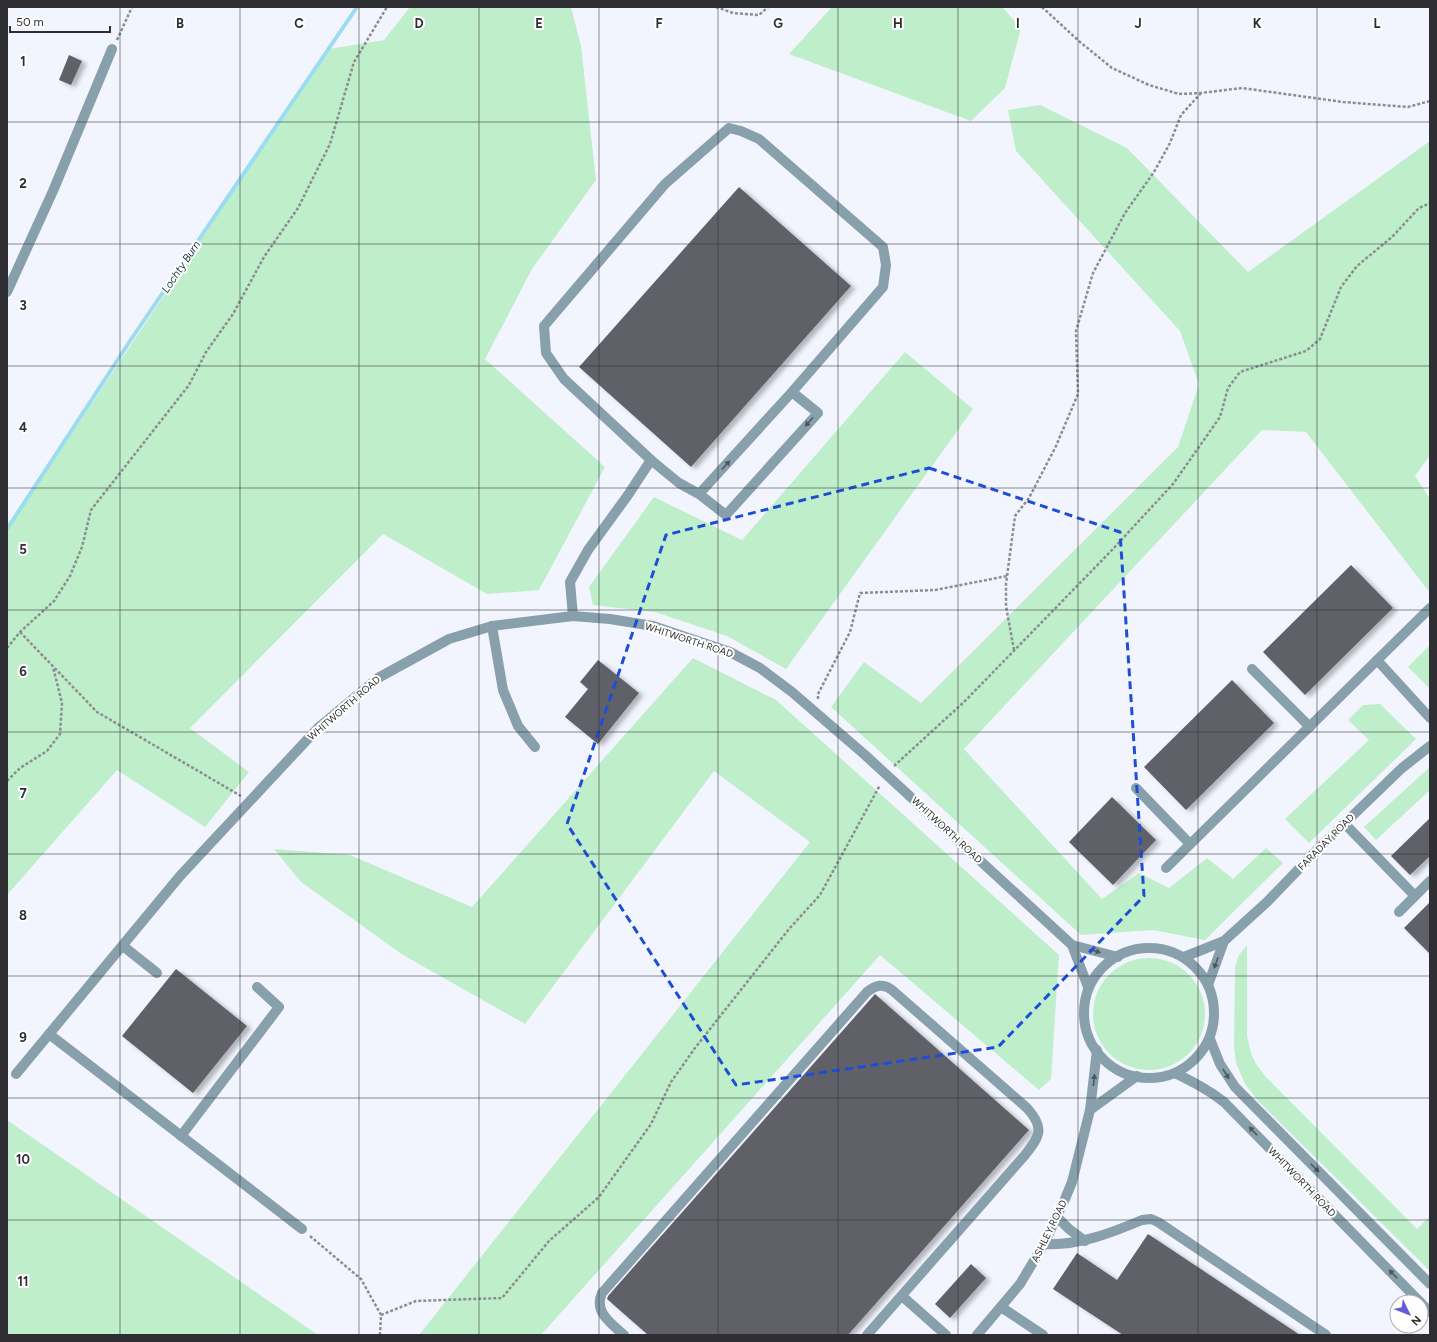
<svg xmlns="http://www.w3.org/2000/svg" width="1437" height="1342" font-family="Figtree,sans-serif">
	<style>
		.green { fill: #bfeecb }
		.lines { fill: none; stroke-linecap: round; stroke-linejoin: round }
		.stream { stroke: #9bdcf1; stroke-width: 4 }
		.building { fill: #606169; filter: url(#shadow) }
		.path { stroke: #8c8d93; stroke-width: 2.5; stroke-dasharray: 3 2; stroke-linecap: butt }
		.minor { stroke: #88a0ab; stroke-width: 10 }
		.oneway { fill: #4e575d }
		.marked { fill: none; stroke: #1d4ed8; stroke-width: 3; stroke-dasharray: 8 5; stroke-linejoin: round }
		.grid { fill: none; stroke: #2f2f33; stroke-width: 1; stroke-opacity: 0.55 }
		.labels { text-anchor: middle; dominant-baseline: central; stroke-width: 4; stroke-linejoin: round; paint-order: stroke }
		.street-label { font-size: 10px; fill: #2f2f33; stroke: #fff }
		.water-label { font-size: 11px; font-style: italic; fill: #14343d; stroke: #fff }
		.grid-label { font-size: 13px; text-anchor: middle; font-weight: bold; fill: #2f2f33; stroke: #fff; stroke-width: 4; stroke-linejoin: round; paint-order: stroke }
	</style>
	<defs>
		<filter id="shadow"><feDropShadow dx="4.5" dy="2.5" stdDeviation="2" flood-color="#0004"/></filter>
	</defs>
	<rect width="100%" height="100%" fill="#f3f5fe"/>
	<g class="green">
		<polygon points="410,7 571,7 581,46 596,180 532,269 485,359 605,467 539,590 487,594 383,534 190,728 249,772 205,827 117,770 7,895 7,530 329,49 384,40"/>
		<polygon points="832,7 1002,7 1021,28 1005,88 971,121 789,54"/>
		<polygon points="1040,105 1127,148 1248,272 1430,141 1430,455 1415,476 1430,499 1430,593 1306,432 1262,430 964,749 1102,899 1139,873 1169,888 1207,858 1233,879 1266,848 1283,863 1205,940 1153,930 1081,935 831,707 864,662 921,703 1178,447 1199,384 1180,331 1016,151 1008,110"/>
		<polygon points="905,352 973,409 786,669 727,636 655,612 593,605 589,587 654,497 742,540"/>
		<polygon points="1430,645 1430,689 1408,667"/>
		<polygon points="693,658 776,700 1059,955 1051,1079 1039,1090 880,955 541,1335 419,1335 810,842 714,771 525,1024 403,955 301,882 274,849 350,855 472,907"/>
		<polygon points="1380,704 1416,739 1309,843 1285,819 1369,740 1348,720 1363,705"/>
		<polygon points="1430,767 1430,790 1376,840 1364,827"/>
		<polygon points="1247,945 1247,1036 1251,1053 1256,1064 1266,1077 1417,1229 1430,1216 1430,1271 1259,1102 1245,1084 1236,1063 1234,1047 1235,967 1239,955"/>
		<circle cx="1149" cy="1014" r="56"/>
		<polygon points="7,1120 318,1335 7,1335"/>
	</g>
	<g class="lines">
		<polyline class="stream" points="7,529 132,338 357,7"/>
	</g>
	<g class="building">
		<polygon points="69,55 82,61 71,85 59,80"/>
		<polygon points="739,187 851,286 691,467 579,367"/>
		<polygon points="1351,565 1393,608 1305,695 1263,652"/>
		<polygon points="598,660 639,693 598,744 565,717 588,689 580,682"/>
		<polygon points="1232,680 1274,723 1186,810 1144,767"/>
		<polygon points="1112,797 1156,840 1113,885 1069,842"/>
		<polygon points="1430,818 1430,856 1410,875 1391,856"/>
		<polygon points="1430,902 1430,954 1404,928"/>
		<polygon points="176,969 247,1026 193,1093 122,1036"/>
		<polygon points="875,994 1029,1130 848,1335 648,1335 607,1299 608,1296"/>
		<polygon points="1148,1234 1300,1335 1123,1335 1053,1289 1077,1253 1117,1280"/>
		<polygon points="971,1264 986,1278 950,1318 935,1304"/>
	</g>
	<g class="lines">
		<g class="path">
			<polyline points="716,7 733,13 759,15 768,7"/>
			<polyline points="1042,7 1080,42 1112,68 1149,85 1179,94 1201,93 1242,88 1343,102 1408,107 1430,101"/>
			<polyline points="117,40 132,7"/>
			<polyline points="20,632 97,712 241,796"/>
			<polyline points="7,648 20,632 54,601 70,576 82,547 91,510 189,385 206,352 233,314 264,257 298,208 330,144 354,62 387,7"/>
			<polyline points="1014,650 1006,606 1006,584 1015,516 1029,498 1056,446 1078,394 1076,331 1093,273 1125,213 1154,172 1170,143 1181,115 1201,93"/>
			<polyline points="818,699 818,694 850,632 860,593 935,590 1007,576"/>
			<polyline points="894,766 964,702 1112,550 1173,484 1220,417 1228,388 1240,372 1306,351 1320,339 1341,287 1357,266 1392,237 1419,208 1430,203"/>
			<polyline points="7,781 20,768 47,751 60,734 62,703 53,667"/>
			<polyline points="310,1236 361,1279 381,1315 380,1335"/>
			<polyline points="381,1315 416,1301 502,1298 549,1241 599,1197 651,1124 671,1082 695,1048 789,929 820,895 880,785"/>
		</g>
		<g class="minor">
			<polyline points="7,292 53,191 112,49"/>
			<polyline points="699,494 792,392 818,413 726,515 699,494 679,483 651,460 564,379 546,353 544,326 665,184 729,128 741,131 759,139 883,247 886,265 883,287 792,392"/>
			<polyline points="573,616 570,582 588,550 628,495 651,460"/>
			<polyline points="492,626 503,690 518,726 535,747"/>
			<polyline points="1377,660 1430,718"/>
			<polyline points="1252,669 1310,727"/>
			<polyline points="1136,788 1190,844"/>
			<polyline points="1344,823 1415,896"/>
			<polyline points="1166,868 1430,608"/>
			<polyline points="1399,912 1430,881"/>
			<polyline points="1072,945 1118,957"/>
			<polyline points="123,946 157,973"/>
			<circle cx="1149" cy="1013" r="65"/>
			<polyline points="1184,957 1224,941 1267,902 1319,848 1402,768 1430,746"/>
			<polyline points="1208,985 1224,941"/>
			<polyline points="49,1034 302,1229"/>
			<polyline points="1210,1039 1220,1064 1235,1087 1430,1284"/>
			<path d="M 1175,1073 C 1193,1082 1209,1090 1224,1102 L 1420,1302"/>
			<polyline points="16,1074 180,876 319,727 378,678 449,639 492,626 573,616 610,619 653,626 730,652 760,668 792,692 865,755 1072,945 1088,987"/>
			<polyline points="1090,1110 1137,1076"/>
			<polyline points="181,1136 279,1007 257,987"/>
			<polyline points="1057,1217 1069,1229 1085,1241"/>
			<path d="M 1044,1244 C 1078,1246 1111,1233 1142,1220 L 1151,1219 L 1158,1222 L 1326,1335"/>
			<polyline points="902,1296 946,1335"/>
			<polyline points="1421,1303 1430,1312"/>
			<polyline points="1001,1307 1043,1335"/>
			<path d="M 624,1335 C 612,1324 593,1312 602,1293 L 867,992 C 876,985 883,983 892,990 L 1027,1108 C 1045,1128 1040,1136 1025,1155 L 867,1335"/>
			<polyline points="977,1335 1020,1284 1044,1244 1065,1199 1072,1182 1090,1110 1097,1050"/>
		</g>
	</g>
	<defs><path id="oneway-solid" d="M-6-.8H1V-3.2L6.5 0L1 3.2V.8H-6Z"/></defs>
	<g class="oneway">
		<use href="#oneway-solid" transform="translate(809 422) rotate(132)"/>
		<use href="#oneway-solid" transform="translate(726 465) rotate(-48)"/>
		<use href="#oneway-solid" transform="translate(1095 951) rotate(15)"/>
		<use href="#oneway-solid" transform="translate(1216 963) rotate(110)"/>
		<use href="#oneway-solid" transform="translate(1226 1074) rotate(58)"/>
		<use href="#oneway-solid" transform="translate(1094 1080) rotate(-84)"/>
		<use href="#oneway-solid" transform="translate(1253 1131) rotate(-134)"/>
		<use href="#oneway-solid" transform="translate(1315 1168) rotate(45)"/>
		<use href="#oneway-solid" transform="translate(1393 1274) rotate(-134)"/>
	</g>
	<path class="marked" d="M 929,468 L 1120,532 L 1144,896 L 998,1047 L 736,1085 L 567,824 L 666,535 Z"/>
	<path class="grid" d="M 120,7 L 120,1335M 240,7 L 240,1335M 359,7 L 359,1335M 479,7 L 479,1335M 599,7 L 599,1335M 718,7 L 718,1335M 838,7 L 838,1335M 958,7 L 958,1335M 1078,7 L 1078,1335M 1198,7 L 1198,1335M 1317,7 L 1317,1335M 7,122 L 1430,122M 7,244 L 1430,244M 7,366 L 1430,366M 7,488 L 1430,488M 7,610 L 1430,610M 7,732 L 1430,732M 7,854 L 1430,854M 7,976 L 1430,976M 7,1098 L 1430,1098M 7,1220 L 1430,1220"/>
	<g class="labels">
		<g class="street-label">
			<text transform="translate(689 640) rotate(18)">WHITWORTH ROAD</text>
			<text transform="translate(344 708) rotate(-41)">WHITWORTH ROAD</text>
			<text transform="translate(947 830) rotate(43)">WHITWORTH ROAD</text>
			<text transform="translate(1326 842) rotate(-45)">FARADAY ROAD</text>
			<text transform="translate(1302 1182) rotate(46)">WHITWORTH ROAD</text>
			<text transform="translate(1049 1231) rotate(-64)">ASHLEY ROAD</text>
		</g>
		<g class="water-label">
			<text transform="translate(181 267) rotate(-56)">Lochty Burn</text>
		</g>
	</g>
	<g class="grid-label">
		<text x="180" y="28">B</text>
		<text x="299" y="28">C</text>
		<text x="419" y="28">D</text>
		<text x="539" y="28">E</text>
		<text x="659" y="28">F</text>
		<text x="778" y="28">G</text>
		<text x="898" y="28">H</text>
		<text x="1018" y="28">I</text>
		<text x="1138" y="28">J</text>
		<text x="1257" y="28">K</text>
		<text x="1377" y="28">L</text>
		<text x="23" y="66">1</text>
		<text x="23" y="188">2</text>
		<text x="23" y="310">3</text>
		<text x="23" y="432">4</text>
		<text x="23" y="554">5</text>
		<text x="23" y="676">6</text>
		<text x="23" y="798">7</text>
		<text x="23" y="920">8</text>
		<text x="23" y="1042">9</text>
		<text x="23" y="1164">10</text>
		<text x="23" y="1286">11</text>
	</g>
	<rect width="1437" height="1342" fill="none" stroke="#2f2f33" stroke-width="16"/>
	<g transform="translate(1409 1314) rotate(133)"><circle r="19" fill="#ffffff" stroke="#acacad"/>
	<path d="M0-3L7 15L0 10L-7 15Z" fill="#655cd5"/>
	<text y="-6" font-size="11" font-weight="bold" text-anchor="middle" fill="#2f2f33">N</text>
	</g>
	<path d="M10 26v6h100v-6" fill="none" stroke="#2f2f33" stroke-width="2"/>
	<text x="16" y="26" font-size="12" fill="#2f2f33" stroke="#ffffff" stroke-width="3" paint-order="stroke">50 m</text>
</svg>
